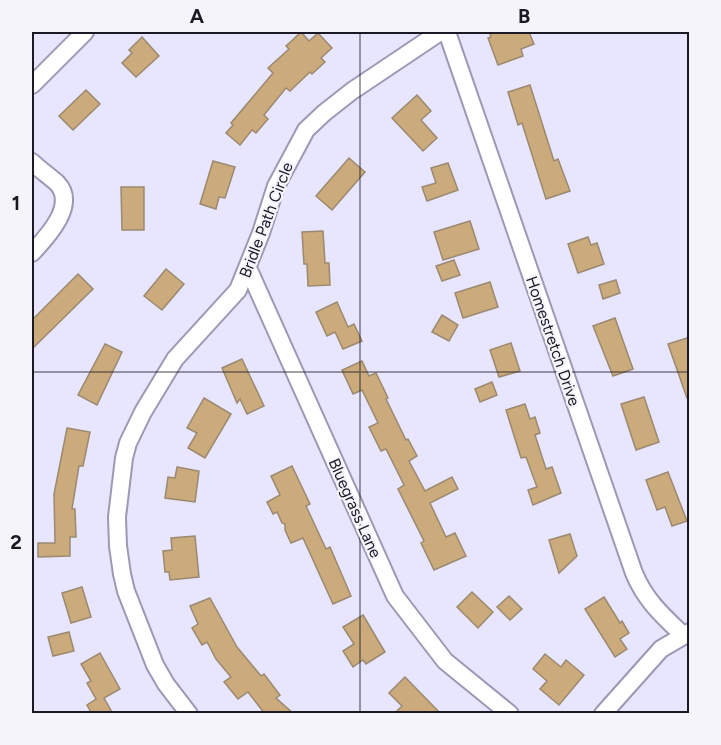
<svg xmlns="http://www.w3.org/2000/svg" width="721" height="745" font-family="Figtree,sans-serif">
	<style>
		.building { fill: #cbaa7b; stroke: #9b8970; stroke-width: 1.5 }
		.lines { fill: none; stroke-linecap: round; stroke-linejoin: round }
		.minor-casing { stroke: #9c98b5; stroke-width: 20 }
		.minor { stroke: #fff; stroke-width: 16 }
		.grid { fill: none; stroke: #1b1924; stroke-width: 1.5; stroke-opacity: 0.55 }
		.labels { text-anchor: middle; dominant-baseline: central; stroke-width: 4.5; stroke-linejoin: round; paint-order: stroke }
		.street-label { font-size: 16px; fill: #1b1924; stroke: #f5f4fb }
		.neatline { fill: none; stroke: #1b1924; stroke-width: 2 }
		.grid-label { font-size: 20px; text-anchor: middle; font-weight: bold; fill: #1b1924 }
	</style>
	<rect width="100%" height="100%" fill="#e8e5fe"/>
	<g class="building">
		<polygon points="301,32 309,41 318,33 332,48 321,58 325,62 312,74 310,72 290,91 286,88 264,115 268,119 256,133 252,130 240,145 226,133 233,125 231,123 273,73 268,68 289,49 286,46"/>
		<polygon points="489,32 529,32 534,44 521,49 523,56 498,65 488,38 491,37"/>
		<polygon points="142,37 159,56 136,77 122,63 132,53 129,50"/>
		<polygon points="530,85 554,161 558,159 570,191 546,199 522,123 518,125 508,92"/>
		<polygon points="86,90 100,104 73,130 59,116"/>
		<polygon points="417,95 431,111 421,120 437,138 423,151 392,118"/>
		<polygon points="349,158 365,172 332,210 316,196"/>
		<polygon points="213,161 235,167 225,198 219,197 216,209 200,204"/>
		<polygon points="448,163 458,190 427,201 422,187 436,183 431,168"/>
		<polygon points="121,187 144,187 144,230 122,230"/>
		<polygon points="470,221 479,249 443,260 434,232"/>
		<polygon points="323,231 325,263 329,263 330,285 308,286 307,264 304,264 302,232"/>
		<polygon points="588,237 591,245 597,243 604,264 578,273 568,244"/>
		<polygon points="454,260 460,275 442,281 436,266"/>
		<polygon points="166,269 184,284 162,310 144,296"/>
		<polygon points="78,274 93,289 32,349 32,320"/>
		<polygon points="616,280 620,293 603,299 599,285"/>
		<polygon points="490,282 498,307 463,318 455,293"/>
		<polygon points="337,302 348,327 354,324 362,341 343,349 335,332 327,336 316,312"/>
		<polygon points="442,315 458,325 449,341 432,332"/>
		<polygon points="615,318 633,369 613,376 593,326"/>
		<polygon points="690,337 690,397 687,398 668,344"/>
		<polygon points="511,343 520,371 499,377 490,350"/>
		<polygon points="105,344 122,352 97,405 78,395"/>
		<polygon points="242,359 264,406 247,414 240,399 237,403 222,368"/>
		<polygon points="362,361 369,376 376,373 388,398 386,399 406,440 408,439 417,456 409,461 425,491 452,477 458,489 430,503 446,537 455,533 466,556 434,570 421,543 424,541 398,489 404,485 386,449 381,451 369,427 378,423 362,390 353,394 342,370"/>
		<polygon points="492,382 497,395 480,402 475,389"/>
		<polygon points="644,397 659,442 636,450 621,404"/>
		<polygon points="204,398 231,414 205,458 188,448 197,433 187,428"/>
		<polygon points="525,404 530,419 535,417 540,433 535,435 546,469 552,467 561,493 533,505 528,490 537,487 526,457 521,458 506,410"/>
		<polygon points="67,428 90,432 83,466 79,466 72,509 75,509 76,537 70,537 70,556 38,557 38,543 55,543 54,494"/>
		<polygon points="292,466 310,504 306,506 326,549 330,547 351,596 333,604 303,538 291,543 285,530 285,524 282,523 277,512 273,514 267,502 280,495 271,476"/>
		<polygon points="177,467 199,471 195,502 165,498 168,477 175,478"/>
		<polygon points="668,472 687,521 672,526 665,507 657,510 646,480"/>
		<polygon points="570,534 577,556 559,573 549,540"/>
		<polygon points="195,536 199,577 170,580 169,572 165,572 163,551 172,550 171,538"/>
		<polygon points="82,587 91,617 71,623 62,593"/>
		<polygon points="472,592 493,612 478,628 457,607"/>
		<polygon points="509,596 522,609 510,620 497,607"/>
		<polygon points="604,597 620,623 622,621 629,633 620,639 627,649 615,657 585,609"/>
		<polygon points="210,598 237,647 261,676 264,674 280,695 276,698 294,714 265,714 248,692 238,699 224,682 231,677 216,659 207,642 202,645 192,628 198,624 190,606"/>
		<polygon points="363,615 385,652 366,664 363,660 353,667 343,651 354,644 343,627"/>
		<polygon points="69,632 74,651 53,656 48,637"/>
		<polygon points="100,653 120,689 104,698 113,714 92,714 87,705 96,699 87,683 91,681 81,664"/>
		<polygon points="545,654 561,667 566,660 584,675 559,705 540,689 547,681 533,669"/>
		<polygon points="405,677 441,714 394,714 402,706 389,693"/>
	</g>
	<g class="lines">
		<g class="minor-casing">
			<g id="minor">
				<path d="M 447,32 L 634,573 C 645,600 663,616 683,635"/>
				<polyline points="32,85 85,32"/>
				<path d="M 32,162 C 39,169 49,176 57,183 C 78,205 46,238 32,253"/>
				<polyline points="248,268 395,596 445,661 510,714"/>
				<polyline points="189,714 166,684 155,665 126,591 122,574 118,546 117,517 124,458 128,443 143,412 175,359 238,290 261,233 276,186 306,130 324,113 352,91 440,32"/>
				<polyline points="603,714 661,649 690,632"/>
			</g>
		</g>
		<use href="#minor" class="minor"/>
	</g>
	<path class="grid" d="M 360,32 L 360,714M 32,372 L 690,372"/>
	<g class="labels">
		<g class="street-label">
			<text transform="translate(266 220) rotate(-69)">Bridle Path Circle</text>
			<text transform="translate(553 341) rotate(71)">Homestretch Drive</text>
			<text transform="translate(355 508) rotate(66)">Bluegrass Lane</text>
		</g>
	</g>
	<rect width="721" height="745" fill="none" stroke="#f5f4fb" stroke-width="66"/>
	<rect x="33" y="33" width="655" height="679" class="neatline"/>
	<g class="grid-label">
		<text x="197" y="23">A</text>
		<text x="524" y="23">B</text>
		<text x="16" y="210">1</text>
		<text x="16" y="549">2</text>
	</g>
</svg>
